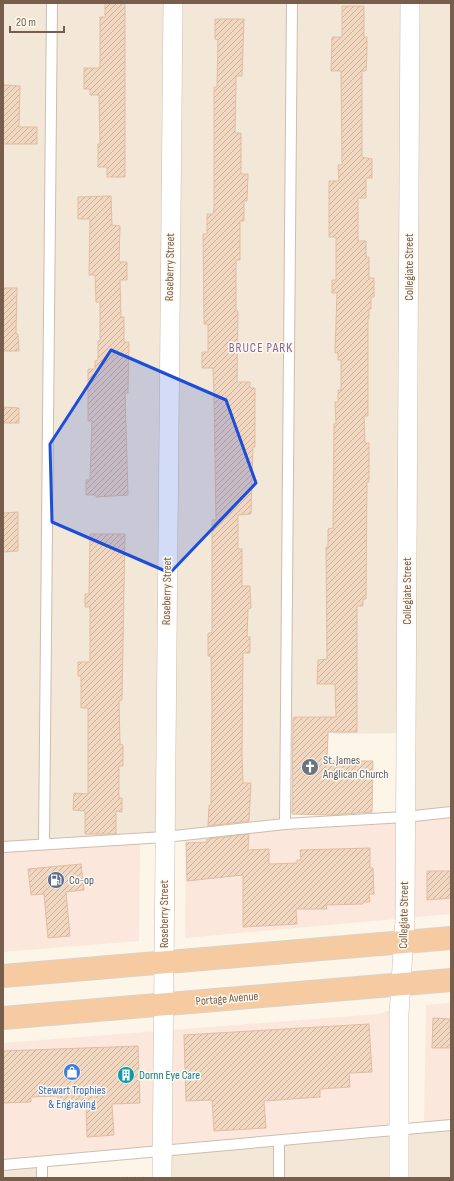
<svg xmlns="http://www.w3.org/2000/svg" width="454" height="1181" font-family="'Sofia Sans Condensed',sans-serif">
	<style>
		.residential { fill: #f3e7d7 }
		.commercial { fill: #fce7dc }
		.building { fill: url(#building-hatch); stroke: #e3bda1 }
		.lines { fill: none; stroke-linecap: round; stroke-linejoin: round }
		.service-casing { stroke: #cebdae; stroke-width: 12 }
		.minor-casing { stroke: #cebdae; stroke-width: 20 }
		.trunk-casing { stroke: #d9d2cd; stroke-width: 24 }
		.path { stroke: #d6b9a3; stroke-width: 2.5; stroke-dasharray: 1 3; stroke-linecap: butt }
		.service { stroke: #fff; stroke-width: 10 }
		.minor { stroke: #fff; stroke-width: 19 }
		.trunk { stroke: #f6cba2; stroke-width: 22 }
		.marked { fill: #1d4ed8; fill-opacity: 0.2; stroke: #1d4ed8; stroke-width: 3; stroke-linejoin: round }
		.labels { text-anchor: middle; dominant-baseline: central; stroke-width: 3; stroke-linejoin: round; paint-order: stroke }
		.street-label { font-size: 12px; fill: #765d4c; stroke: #fef9ef }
		.worship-label { font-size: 12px; fill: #5b616d; stroke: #fef9ef; text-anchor: start }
		.service-label { font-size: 12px; fill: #4e5e75; stroke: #fef9ef; text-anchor: start }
		.culture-label { font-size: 12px; fill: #0d838f; stroke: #fef9ef; text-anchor: start }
		.shop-label { font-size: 12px; fill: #366cbe; stroke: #fef9ef }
		.neighbourhood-label { font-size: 13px; letter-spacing: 1px; fill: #846592; stroke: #fef9ef }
	</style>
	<defs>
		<pattern id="building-hatch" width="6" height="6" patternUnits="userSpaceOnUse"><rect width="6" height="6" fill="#f1d6c0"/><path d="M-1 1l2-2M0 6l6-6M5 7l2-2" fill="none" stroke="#c8b19e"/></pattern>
	</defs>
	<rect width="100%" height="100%" fill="#fcf5e8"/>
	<g class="residential">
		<polygon points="3,3 451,3 451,810 403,814 406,733 333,734 333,717 286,716 285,824 3,847"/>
		<polygon points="451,1123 451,1178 158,1178 158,1150"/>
		<polygon points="45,1159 44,1178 3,1178 3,1163"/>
	</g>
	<g class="commercial">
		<polygon points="451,813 451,914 185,938 186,835"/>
		<polygon points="140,840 139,941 3,952 3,848"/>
		<polygon points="451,1003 451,1123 424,1125 426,1005"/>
		<polygon points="402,1006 401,1127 3,1163 3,1043 379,1014"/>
	</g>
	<g class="building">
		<polygon points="105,3 125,3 125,177 107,177 107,167 98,167 98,144 100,144 99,95 90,95 90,89 84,89 84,68 100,68 100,17 105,17"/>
		<polygon points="342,6 364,6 364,37 367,37 367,52 366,71 362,71 362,157 372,159 372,178 366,178 366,198 358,198 358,241 366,241 366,257 369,257 369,278 374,278 374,297 371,297 371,309 369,309 369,319 368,319 368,416 364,416 365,443 369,443 369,482 367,482 366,599 363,599 363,606 357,606 357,732 328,732 327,761 373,761 372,812 329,815 292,814 293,717 336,717 335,684 317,684 318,660 327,659 326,547 328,547 328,529 333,528 334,424 336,424 335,402 338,402 338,390 341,390 341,360 338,360 338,353 335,353 337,293 332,293 332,280 336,280 336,237 329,237 329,181 339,181 338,165 342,165 341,71 331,71 332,37 342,37"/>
		<polygon points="215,19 244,19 242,76 236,76 236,84 235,133 241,133 241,174 248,174 247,201 244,201 244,221 240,221 240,260 236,260 236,311 238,311 237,382 250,382 250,388 255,388 255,447 253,447 251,514 238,515 238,549 242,549 242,586 250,586 251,608 248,609 247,637 250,637 250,653 243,653 242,754 243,783 251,783 249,821 208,826 209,805 211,805 212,706 211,656 208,656 208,633 212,633 212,520 216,520 214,396 213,368 202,368 202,352 208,352 208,324 204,324 203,234 207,234 207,214 213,214 214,208 214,87 217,87 218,40 215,39"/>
		<polygon points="3,85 20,86 19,127 37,127 37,144 3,144"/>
		<polygon points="111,196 112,225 120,226 119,262 127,262 127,280 120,280 121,317 124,317 124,342 129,342 128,393 125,393 128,495 96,497 96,495 86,495 86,480 90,480 92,421 88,421 88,369 95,369 95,361 98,360 98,341 100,341 100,302 96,302 95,275 89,275 90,219 78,219 78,197"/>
		<polygon points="3,288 17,288 16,334 18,334 19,351 3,351"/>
		<polygon points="3,407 19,408 19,423 3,423"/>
		<polygon points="18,512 18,551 3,552 3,513"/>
		<polygon points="90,534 125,534 122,700 119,701 120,744 123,745 123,766 119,766 119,798 122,798 122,812 116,811 116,834 85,834 85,811 73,810 74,793 88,794 88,708 81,708 81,676 78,676 78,662 90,662 90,607 85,607 85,594 89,594"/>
		<polygon points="249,834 248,850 269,849 269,864 297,863 297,860 301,860 300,850 370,848 370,868 373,868 374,894 369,894 370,902 363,902 363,904 326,905 327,909 296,909 297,924 243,927 243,875 187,881 186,843 207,842 207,839"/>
		<polygon points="81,864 84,890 66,892 70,936 48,938 44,894 31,895 28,869"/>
		<polygon points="427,871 451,871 451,898 427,900"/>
		<polygon points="433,1018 451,1019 451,1048 432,1048"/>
		<polygon points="369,1024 372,1072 349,1073 350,1087 320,1089 320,1097 264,1101 266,1128 214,1131 212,1100 186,1101 184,1035"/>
		<polygon points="138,1046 140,1103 112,1104 114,1135 87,1137 86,1104 58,1105 58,1096 31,1097 31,1102 3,1103 3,1051"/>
	</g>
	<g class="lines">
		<g class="service-casing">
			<g id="service">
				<polyline points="285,824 292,3"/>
				<polyline points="44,843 52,3"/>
				<polyline points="3,847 165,837 285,824 405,817 451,812"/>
				<polyline points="3,1165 451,1125"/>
				<polyline points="42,1178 42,1162"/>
				<polyline points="279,1178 279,1141"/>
			</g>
		</g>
		<g class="minor-casing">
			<g id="minor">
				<polyline points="162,1178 173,3"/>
				<polyline points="399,1178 399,1014 405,920 410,3"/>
			</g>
		</g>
		<g class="trunk-casing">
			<g id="trunk">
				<polyline points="3,976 451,938"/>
				<polyline points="3,1018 451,980"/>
			</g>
		</g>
		<polyline class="path" points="123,1178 145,1178"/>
		<use href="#service" class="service"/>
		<use href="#minor" class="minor"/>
		<use href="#trunk" class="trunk"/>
	</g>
	<path class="marked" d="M 111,350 L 226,400 L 256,483 L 170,573 L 52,522 L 50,444 Z"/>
	<defs>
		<g id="church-disc" transform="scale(0.9)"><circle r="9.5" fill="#6b7280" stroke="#fef9ef"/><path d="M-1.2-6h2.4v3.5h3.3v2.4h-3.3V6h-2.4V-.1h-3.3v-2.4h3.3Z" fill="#fff"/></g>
		<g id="fuel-disc" transform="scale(0.9)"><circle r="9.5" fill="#5c6f8a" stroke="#fef9ef"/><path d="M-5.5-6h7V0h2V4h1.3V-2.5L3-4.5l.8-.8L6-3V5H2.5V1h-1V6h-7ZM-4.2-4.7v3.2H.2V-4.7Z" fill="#fff"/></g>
		<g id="shop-disc" transform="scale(0.9)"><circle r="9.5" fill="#3f7fe0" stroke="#fef9ef"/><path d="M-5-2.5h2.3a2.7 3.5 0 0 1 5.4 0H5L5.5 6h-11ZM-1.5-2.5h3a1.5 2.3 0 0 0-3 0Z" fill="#fff"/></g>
		<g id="building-disc" transform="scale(0.9)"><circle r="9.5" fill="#0f9aa8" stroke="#fef9ef"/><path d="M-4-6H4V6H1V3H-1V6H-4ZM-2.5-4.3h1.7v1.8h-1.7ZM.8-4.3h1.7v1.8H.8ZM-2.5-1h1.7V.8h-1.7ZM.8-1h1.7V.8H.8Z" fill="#fff"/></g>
	</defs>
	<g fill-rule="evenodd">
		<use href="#church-disc" x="310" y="767"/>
		<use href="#fuel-disc" x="56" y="880"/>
		<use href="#shop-disc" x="72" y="1072"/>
		<use href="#building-disc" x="126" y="1075"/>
	</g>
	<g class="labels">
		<g class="street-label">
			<text transform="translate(170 267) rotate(-89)">Roseberry Street</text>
			<text transform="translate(409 267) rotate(-90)">Collegiate Street</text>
			<text transform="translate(167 591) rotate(-89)">Roseberry Street</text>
			<text transform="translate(407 591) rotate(-90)">Collegiate Street</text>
			<text transform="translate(164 914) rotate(-90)">Roseberry Street</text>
			<text transform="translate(404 915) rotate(-89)">Collegiate Street</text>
			<text transform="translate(227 999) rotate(-5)">Portage Avenue</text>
		</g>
		<g class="worship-label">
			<text x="323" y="760">St. James<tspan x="323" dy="14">Anglican Church</tspan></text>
		</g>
		<g class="service-label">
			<text x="69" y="880">Co-op</text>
		</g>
		<g class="culture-label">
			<text x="139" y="1075">Dornn Eye Care</text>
		</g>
		<g class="shop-label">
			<text x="72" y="1090">Stewart Trophies<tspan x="72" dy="14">&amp; Engraving</tspan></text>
		</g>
		<g class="neighbourhood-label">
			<text x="261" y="348">BRUCE PARK</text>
		</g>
	</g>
	<rect width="454" height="1181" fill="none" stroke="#765d4c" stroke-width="8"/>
	<path d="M10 26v6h54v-6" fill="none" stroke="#765d4c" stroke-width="2"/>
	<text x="16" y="26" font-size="12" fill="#765d4c" stroke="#fef9ef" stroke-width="3" paint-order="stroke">20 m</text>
</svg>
